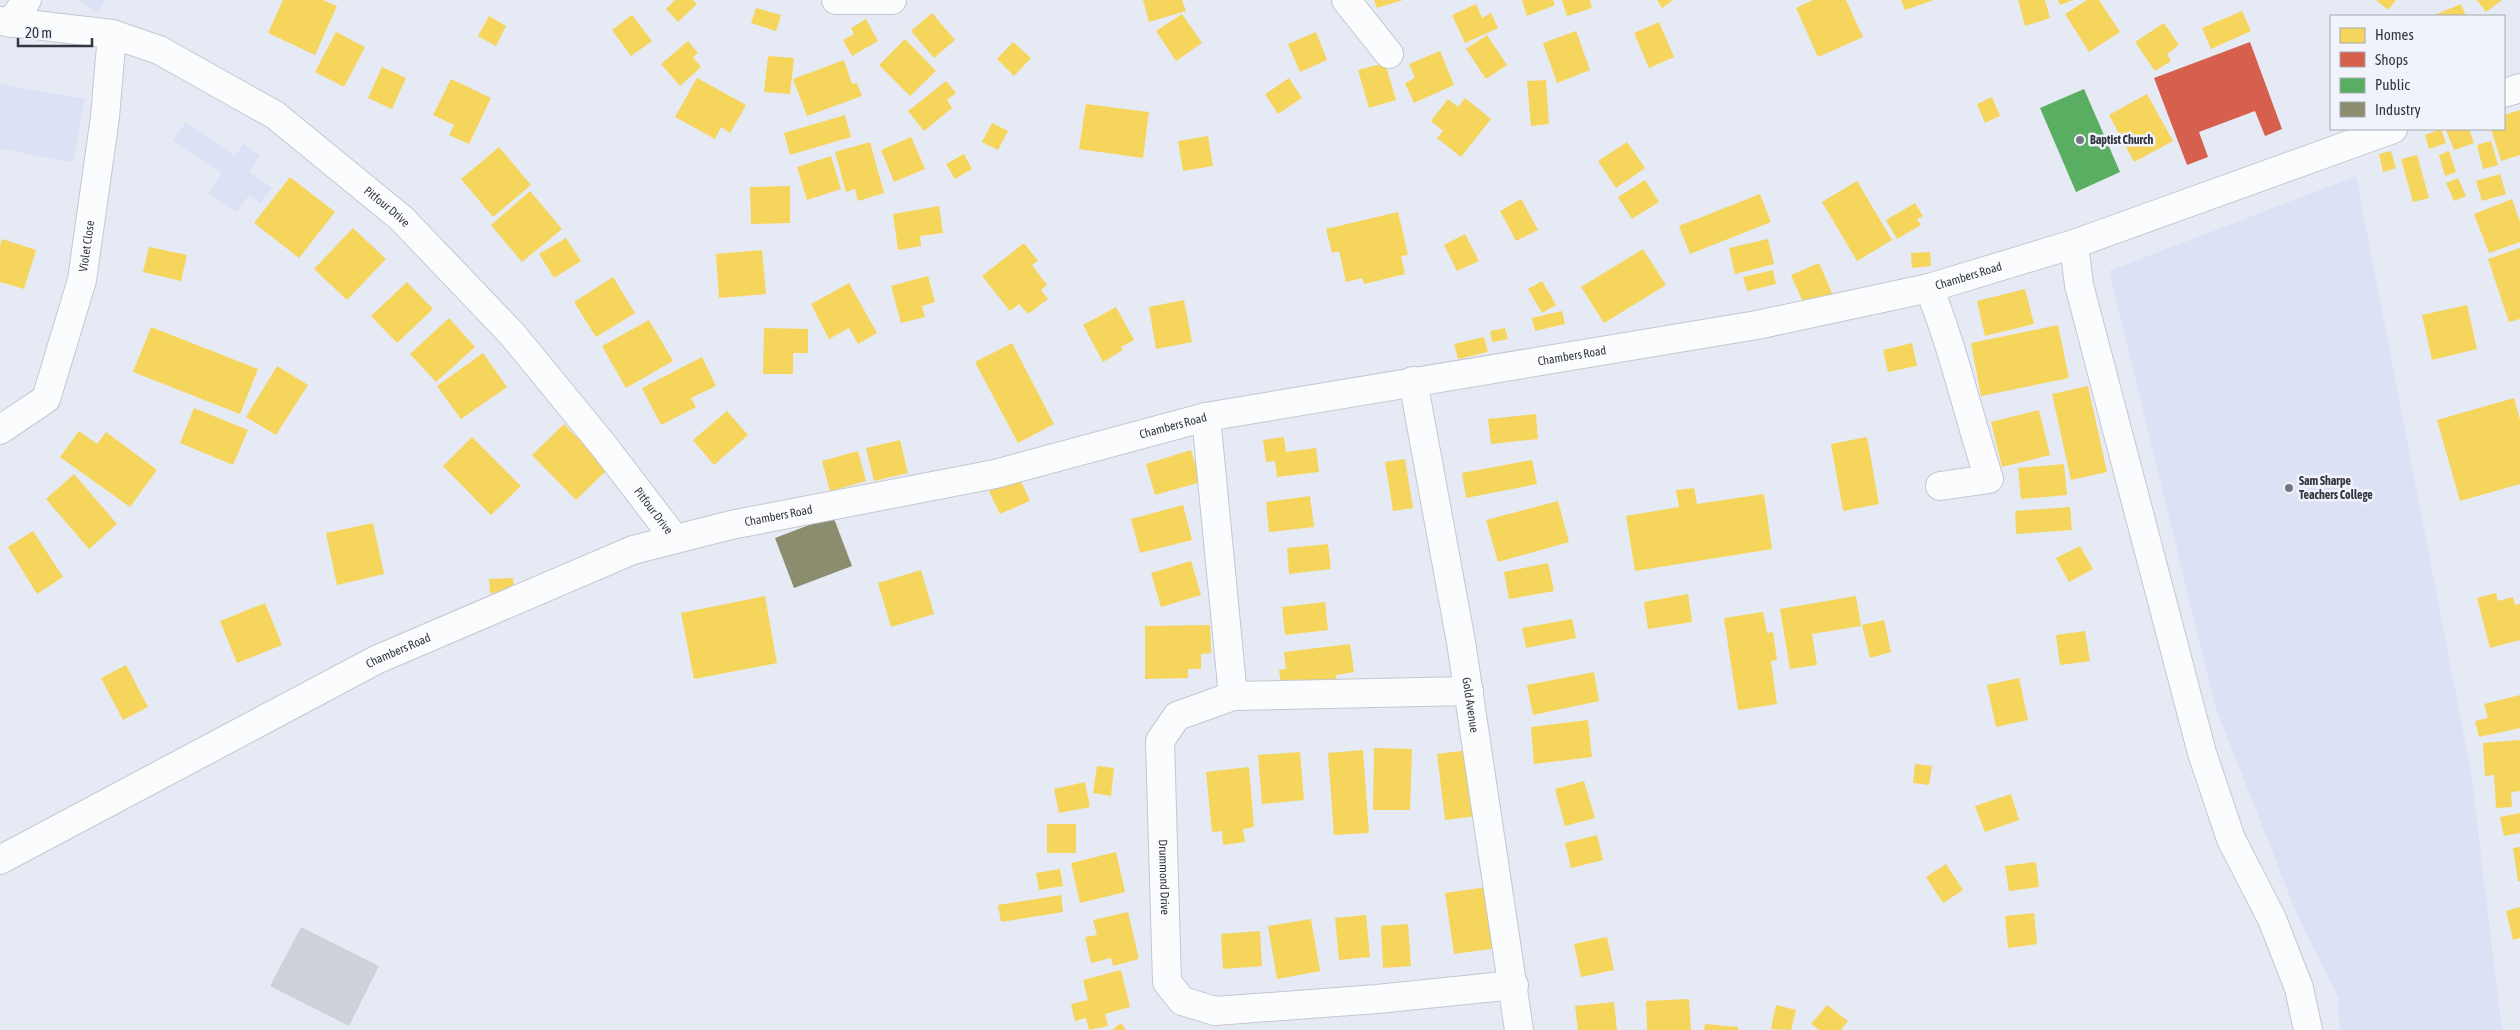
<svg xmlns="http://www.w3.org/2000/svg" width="2520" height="1030" font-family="'Asap Condensed',sans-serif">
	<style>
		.built { fill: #dce2f6 }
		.homes { fill: #f6d55c }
		.shops { fill: #d6604d }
		.public { fill: #5aae61 }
		.industry { fill: #8c8c6e }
		.building { fill: #cdd2da }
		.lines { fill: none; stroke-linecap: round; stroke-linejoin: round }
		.minor-casing { stroke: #c4c7d0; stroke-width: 30 }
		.minor { stroke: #fbfcfd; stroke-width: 28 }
		.poi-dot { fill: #72767e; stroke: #f1f3fc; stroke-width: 2 }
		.labels { text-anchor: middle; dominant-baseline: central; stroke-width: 5; stroke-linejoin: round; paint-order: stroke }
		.poi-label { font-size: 12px; font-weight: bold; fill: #34373f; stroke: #f1f3fc; text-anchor: start }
		.street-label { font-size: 12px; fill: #34373f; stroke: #f1f3fc }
	</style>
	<rect width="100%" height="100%" fill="#e6eaf4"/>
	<g class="built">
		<polygon points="77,0 105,0 98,13"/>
		<polygon points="0,84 85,99 73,162 0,149"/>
		<polygon points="186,122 235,156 244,144 260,156 249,172 272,188 261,203 249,195 237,212 208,193 222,173 173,140"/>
		<polygon points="2356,176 2471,772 2502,1030 2340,1030 2338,997 2296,912 2215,706 2109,271"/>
	</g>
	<g class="homes">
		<polygon points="283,0 323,0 337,6 315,55 268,33"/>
		<polygon points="675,0 693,0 697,4 678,22 666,9"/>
		<polygon points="1143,0 1182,0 1186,11 1149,22"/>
		<polygon points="1374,0 1403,0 1377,8"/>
		<polygon points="1522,0 1553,0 1555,5 1527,16"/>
		<polygon points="1562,0 1590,0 1592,8 1567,16"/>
		<polygon points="1657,0 1673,0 1662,8"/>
		<polygon points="1813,0 1846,0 1863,37 1818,57 1796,8"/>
		<polygon points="1901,0 1934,0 1905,10"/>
		<polygon points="2018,0 2045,0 2050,18 2025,26"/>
		<polygon points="2058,0 2073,0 2060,5"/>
		<polygon points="2087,0 2099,0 2120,32 2089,52 2065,14"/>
		<polygon points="2376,0 2396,0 2388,10"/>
		<polygon points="2477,0 2502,0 2486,12"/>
		<polygon points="1476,4 1482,18 1491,13 1498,28 1465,43 1452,15"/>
		<polygon points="2461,4 2466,16 2432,16"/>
		<polygon points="756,8 781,15 776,31 751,23"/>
		<polygon points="2242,11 2251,31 2211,49 2202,28"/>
		<polygon points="932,13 955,40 934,58 911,31"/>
		<polygon points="1182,14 1202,43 1176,61 1156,31"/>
		<polygon points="632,15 652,41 631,56 612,30"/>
		<polygon points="489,16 506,26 496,46 478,36"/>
		<polygon points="866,19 878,41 852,56 843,40 854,34 851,28"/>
		<polygon points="1659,22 1674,57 1649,68 1634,33"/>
		<polygon points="2164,23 2179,45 2167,54 2171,61 2155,71 2135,42"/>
		<polygon points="1576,31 1590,70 1557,83 1543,43"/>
		<polygon points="336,32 365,47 344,87 315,72"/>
		<polygon points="1316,32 1327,60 1300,72 1288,44"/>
		<polygon points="1487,35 1507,65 1486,79 1466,49"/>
		<polygon points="905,39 936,71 910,96 879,65"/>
		<polygon points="688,41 698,53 693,57 701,67 680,86 661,64"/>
		<polygon points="1013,42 1031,58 1014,76 997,59"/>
		<polygon points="1440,51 1454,85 1414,103 1405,83 1415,78 1409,64"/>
		<polygon points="768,56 794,58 790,94 764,92"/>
		<polygon points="844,60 852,84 857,83 862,96 807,116 793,79"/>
		<polygon points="1385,63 1396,100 1369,108 1358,70"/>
		<polygon points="382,67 406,78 392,109 368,98"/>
		<polygon points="697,78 746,105 730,133 721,127 715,139 675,117"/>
		<polygon points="1289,78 1302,98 1278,114 1265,94"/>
		<polygon points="451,79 491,98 469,144 449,135 454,125 433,115"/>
		<polygon points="1546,80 1549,124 1531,126 1527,81"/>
		<polygon points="946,81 956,93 947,100 952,108 924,131 908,111"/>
		<polygon points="2147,94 2173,141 2134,162 2109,115"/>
		<polygon points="1992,97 2000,116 1985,123 1977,104"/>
		<polygon points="1465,98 1491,119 1461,157 1437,138 1443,131 1431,121 1448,99 1458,107"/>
		<polygon points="1086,104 1149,112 1143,158 1079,149"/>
		<polygon points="2520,110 2520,155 2501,161 2491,129 2504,129 2504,115"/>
		<polygon points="845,115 851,137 790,155 784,133"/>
		<polygon points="992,123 1008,131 998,150 982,142"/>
		<polygon points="2441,129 2446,143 2429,149 2425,135"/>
		<polygon points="2469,129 2474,143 2454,150 2446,130"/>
		<polygon points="1208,136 1213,166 1183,171 1178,141"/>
		<polygon points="911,137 925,169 894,182 881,150"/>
		<polygon points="2491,141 2498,165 2483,169 2477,145"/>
		<polygon points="870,142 884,193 858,201 855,189 846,192 835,152"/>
		<polygon points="1627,142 1645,168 1616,188 1598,161"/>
		<polygon points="499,147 531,185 493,217 461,179"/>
		<polygon points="2391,151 2396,168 2383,172 2379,154"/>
		<polygon points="2449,151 2456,172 2445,176 2439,155"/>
		<polygon points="964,154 972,169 955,179 946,164"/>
		<polygon points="2417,155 2429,198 2413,202 2401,159"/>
		<polygon points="831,156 841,189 807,200 797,167"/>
		<polygon points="2500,174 2506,194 2482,201 2476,181"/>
		<polygon points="290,177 335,212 299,258 254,223"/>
		<polygon points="2458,178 2466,196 2454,201 2446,183"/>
		<polygon points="1645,180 1659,202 1632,219 1618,197"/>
		<polygon points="1857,181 1892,240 1857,261 1822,202"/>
		<polygon points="790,186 790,223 751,224 750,187"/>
		<polygon points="530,191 562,229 522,262 491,225"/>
		<polygon points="1760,194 1771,222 1690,254 1679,226"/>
		<polygon points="1521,199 1538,230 1516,241 1500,211"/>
		<polygon points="2512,199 2520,222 2520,242 2489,253 2474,214"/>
		<polygon points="1915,203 1923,216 1917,219 1921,225 1897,239 1886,220"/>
		<polygon points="939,206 943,233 920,236 921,246 898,250 893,214"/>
		<polygon points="1398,212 1408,255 1401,256 1405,274 1364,284 1362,278 1346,282 1339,251 1332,253 1326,229"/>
		<polygon points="353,228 386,259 347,300 314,269"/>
		<polygon points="1465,234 1479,261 1457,271 1444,245"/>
		<polygon points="566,238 581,261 554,278 539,254"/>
		<polygon points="2,239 36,250 24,289 0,282 0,246"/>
		<polygon points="1768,239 1774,264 1735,274 1729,248"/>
		<polygon points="1024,243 1038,261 1032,265 1047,285 1041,290 1048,299 1028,314 1019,304 1010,311 982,276"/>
		<polygon points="149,247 187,255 181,281 143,272"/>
		<polygon points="2520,248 2520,319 2509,322 2488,259"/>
		<polygon points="1643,249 1666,285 1604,323 1581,287"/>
		<polygon points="762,250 766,294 719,298 716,254"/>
		<polygon points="1930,252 1931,266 1912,268 1911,253"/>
		<polygon points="1819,263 1833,295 1805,307 1791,275"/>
		<polygon points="1773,270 1776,284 1747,291 1743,277"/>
		<polygon points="928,276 935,302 922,306 925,317 901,323 891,286"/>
		<polygon points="613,277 635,313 596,337 574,302"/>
		<polygon points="1542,281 1556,305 1542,313 1528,289"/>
		<polygon points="407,282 433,309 397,343 371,316"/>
		<polygon points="849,283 877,333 858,344 849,328 829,339 811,304"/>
		<polygon points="2025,289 2034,324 1985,336 1977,301"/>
		<polygon points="1184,300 1192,342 1156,349 1149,307"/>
		<polygon points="2467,305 2477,349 2432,360 2422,315"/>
		<polygon points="1116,307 1134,340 1121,347 1123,350 1103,362 1083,325"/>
		<polygon points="1562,311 1565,324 1535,331 1532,318"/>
		<polygon points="449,318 475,347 436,382 410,354"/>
		<polygon points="649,320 673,361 626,388 602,346"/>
		<polygon points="2058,325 2069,378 1981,396 1971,343"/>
		<polygon points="151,327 258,369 240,414 133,372"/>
		<polygon points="764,328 808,329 808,353 793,353 793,374 763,374"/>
		<polygon points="1505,328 1508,339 1492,342 1490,331"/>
		<polygon points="1484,337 1488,352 1458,359 1454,344"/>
		<polygon points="1012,343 1054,424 1018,443 975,362"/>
		<polygon points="1912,343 1917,366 1888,372 1883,350"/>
		<polygon points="483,353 507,387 461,419 437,386"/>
		<polygon points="702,357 716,386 691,398 696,407 661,425 642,388"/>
		<polygon points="277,366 308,385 276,435 246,417"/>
		<polygon points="2088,386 2107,472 2071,480 2052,394"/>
		<polygon points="2514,398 2520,420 2520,484 2460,501 2437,420"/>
		<polygon points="194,408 248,430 233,465 180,443"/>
		<polygon points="2039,410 2050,455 2002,467 1991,422"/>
		<polygon points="727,411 748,435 714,465 693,440"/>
		<polygon points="1536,414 1538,439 1491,444 1488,419"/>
		<polygon points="564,424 608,469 576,500 532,455"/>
		<polygon points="79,431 97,444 106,432 157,470 130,507 60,457"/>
		<polygon points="472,437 521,486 491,515 443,466"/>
		<polygon points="1284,437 1286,452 1316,448 1319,472 1277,477 1275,461 1266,462 1263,440"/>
		<polygon points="1867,437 1879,504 1843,511 1831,444"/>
		<polygon points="900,440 908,473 874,481 866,448"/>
		<polygon points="1191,450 1201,482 1155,495 1146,464"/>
		<polygon points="858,451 866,481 830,491 822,461"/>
		<polygon points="1405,459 1413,508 1393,511 1385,462"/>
		<polygon points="1532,460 1537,484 1466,498 1462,473"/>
		<polygon points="2064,464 2067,495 2021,499 2018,468"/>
		<polygon points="74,474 117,524 89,549 46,499"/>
		<polygon points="1019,477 1030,501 1000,514 989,491"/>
		<polygon points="1694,488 1697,504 1764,494 1772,549 1635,571 1626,516 1679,507 1676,490"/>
		<polygon points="1310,496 1314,527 1269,532 1266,502"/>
		<polygon points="1558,501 1569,542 1498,562 1486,520"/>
		<polygon points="1183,505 1192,540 1140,553 1131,519"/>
		<polygon points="2070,507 2072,530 2016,534 2015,511"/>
		<polygon points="373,523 384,574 337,585 326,533"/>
		<polygon points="33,531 63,577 37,594 8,547"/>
		<polygon points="1328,544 1331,569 1289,574 1287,548"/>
		<polygon points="2080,546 2093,569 2069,582 2056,558"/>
		<polygon points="1191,561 1201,595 1161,607 1151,573"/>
		<polygon points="1548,563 1554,591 1509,599 1504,572"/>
		<polygon points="921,570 934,614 891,627 878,583"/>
		<polygon points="513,578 514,592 490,593 489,579"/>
		<polygon points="2496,593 2498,601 2513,597 2515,605 2520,604 2520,640 2490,648 2477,598"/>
		<polygon points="1688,594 1692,622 1648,629 1644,602"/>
		<polygon points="765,596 777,663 694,679 681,613"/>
		<polygon points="1856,596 1861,626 1812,634 1817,665 1790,669 1780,609"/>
		<polygon points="1325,602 1328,630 1285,635 1282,607"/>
		<polygon points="265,603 282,645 237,663 220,621"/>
		<polygon points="1763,612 1767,633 1773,632 1777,660 1771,661 1777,704 1738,710 1724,618"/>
		<polygon points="1572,619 1576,638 1526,648 1522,628"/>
		<polygon points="1884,620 1891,652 1870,658 1862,625"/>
		<polygon points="1210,625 1211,653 1201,654 1201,669 1188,669 1188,678 1145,679 1145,626"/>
		<polygon points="2085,631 2090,661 2060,665 2056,635"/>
		<polygon points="1350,644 1354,672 1336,675 1338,688 1281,685 1279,670 1286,669 1284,652"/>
		<polygon points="126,665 148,707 123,720 101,678"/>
		<polygon points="1594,672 1599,701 1533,715 1527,685"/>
		<polygon points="2019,678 2028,720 1996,727 1987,685"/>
		<polygon points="2520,695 2520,728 2479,737 2475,721 2488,718 2484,704"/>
		<polygon points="1588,720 1592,757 1534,764 1531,727"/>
		<polygon points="2520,740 2520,791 2511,792 2512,807 2496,808 2494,775 2485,776 2483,743"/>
		<polygon points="1374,748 1412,749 1410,810 1373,810"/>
		<polygon points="1476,749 1485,815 1445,820 1437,754"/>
		<polygon points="1363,750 1369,833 1334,835 1328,753"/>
		<polygon points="1300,752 1304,800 1262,804 1258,755"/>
		<polygon points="1915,764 1932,766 1929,785 1913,783"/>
		<polygon points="1097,766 1114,768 1111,796 1093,793"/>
		<polygon points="1249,767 1254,827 1243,829 1245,842 1223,845 1222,831 1212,832 1206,772"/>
		<polygon points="1584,781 1595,818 1565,826 1555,789"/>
		<polygon points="1085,782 1090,807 1059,813 1054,789"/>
		<polygon points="2011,794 2019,820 1985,832 1975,806"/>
		<polygon points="2520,813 2520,833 2504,836 2500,817"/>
		<rect x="1047" y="824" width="29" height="29"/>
		<polygon points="1597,835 1603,860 1571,868 1565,843"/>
		<polygon points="2520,847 2520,881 2518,881 2513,848"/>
		<polygon points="1116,852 1125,892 1080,903 1071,863"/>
		<polygon points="2036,862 2039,887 2009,891 2005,866"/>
		<polygon points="1946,864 1963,890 1943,903 1926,877"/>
		<polygon points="1060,869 1063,886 1039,890 1036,873"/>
		<polygon points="1488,887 1497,948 1454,954 1445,893"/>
		<polygon points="1061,895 1063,912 1001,922 998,905"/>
		<polygon points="2520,907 2520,938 2513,940 2506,911"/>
		<polygon points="1128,912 1139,959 1113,966 1111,958 1091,963 1085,937 1097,935 1093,920"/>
		<polygon points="2034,913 2037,944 2008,948 2005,916"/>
		<polygon points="1366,915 1370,957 1339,960 1335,918"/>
		<polygon points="1311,919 1320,971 1277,979 1268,926"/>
		<polygon points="1408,924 1411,966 1383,968 1381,926"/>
		<polygon points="1260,931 1262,966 1223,969 1221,934"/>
		<polygon points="1607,937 1614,970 1581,977 1574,944"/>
		<polygon points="1121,970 1130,1007 1105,1014 1108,1026 1089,1030 1086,1018 1075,1021 1071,1004 1088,1000 1083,980"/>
		<polygon points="1689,999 1691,1030 1647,1030 1646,1001"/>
		<polygon points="1614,1002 1617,1030 1578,1030 1575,1006"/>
		<polygon points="1776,1005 1796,1010 1791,1030 1771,1029"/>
		<polygon points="1827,1005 1848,1021 1841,1030 1819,1030 1811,1024"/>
		<polygon points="1121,1023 1126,1030 1112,1030"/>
		<polygon points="1705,1024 1738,1027 1738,1030 1704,1030"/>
	</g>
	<polygon class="shops" points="2250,42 2282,129 2265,136 2255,111 2199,132 2208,157 2187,165 2154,78"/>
	<polygon class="public" points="2084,89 2120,172 2076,192 2040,108"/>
	<polygon class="industry" points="833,516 852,566 794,588 775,538"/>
	<polygon class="building" points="301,927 379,966 349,1026 270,986"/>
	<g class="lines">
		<g class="minor-casing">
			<g id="minor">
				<polyline points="836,0 892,0"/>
				<polyline points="1346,0 1389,54"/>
				<path id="s1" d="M 0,21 L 112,34 L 159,50 L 275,115 L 401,218 L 512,334 L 603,445 L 675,539"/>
				<polyline points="10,23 27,0"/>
				<polyline points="2504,93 2520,88"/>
				<polyline points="2074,244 2079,285 2202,753 2231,839 2272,919 2299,988 2308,1030"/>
				<path d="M 1929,288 C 1954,350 1968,415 1989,479 L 1940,486"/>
				<path id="s2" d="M 1413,381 L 1461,642 L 1519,1030"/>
				<polyline points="1206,417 1233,696"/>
				<path id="s3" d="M 0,430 L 46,399 L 82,280 L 105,117 L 112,34"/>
				<path id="s4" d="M 1469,691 L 1233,696 L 1177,716 L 1160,741 L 1167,982 L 1182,1001 L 1215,1011 L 1377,999 L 1514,985"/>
				<path id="s5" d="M 0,860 L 376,660 L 633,550 L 731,525 L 995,474 L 1206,417 L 1757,325 L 1929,288 L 2074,244 L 2393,129"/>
			</g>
		</g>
		<use href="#minor" class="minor"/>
	</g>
	<g class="poi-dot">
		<circle cx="2080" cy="140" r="5"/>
		<circle cx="2289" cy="488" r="5"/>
	</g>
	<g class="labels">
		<g class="poi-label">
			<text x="2090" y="140">Baptist Church</text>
			<text x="2299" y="481">Sam Sharpe<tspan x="2299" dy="14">Teachers College</tspan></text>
		</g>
		<g class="street-label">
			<text stroke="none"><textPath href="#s1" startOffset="440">Pitfour Drive</textPath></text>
			<text stroke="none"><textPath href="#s3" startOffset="214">Violet Close</textPath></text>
			<text stroke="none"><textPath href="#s5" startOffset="2070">Chambers Road</textPath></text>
			<text stroke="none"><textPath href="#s5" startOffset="1665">Chambers Road</textPath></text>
			<text stroke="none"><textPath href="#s5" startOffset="1260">Chambers Road</textPath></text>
			<text stroke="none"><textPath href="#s1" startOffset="845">Pitfour Drive</textPath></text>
			<text stroke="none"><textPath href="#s5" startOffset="855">Chambers Road</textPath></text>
			<text stroke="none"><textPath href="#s5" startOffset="450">Chambers Road</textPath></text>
			<text stroke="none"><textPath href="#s2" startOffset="329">Gold Avenue</textPath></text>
			<text stroke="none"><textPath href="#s4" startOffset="462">Drummond Drive</textPath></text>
		</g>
	</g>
	<rect x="2330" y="15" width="175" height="115" fill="#f1f3fc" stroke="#a5a8b0"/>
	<rect x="2340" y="28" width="25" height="15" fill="#f6d55c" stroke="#a5a8b0"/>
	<text x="2375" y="40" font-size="15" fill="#34373f">Homes</text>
	<rect x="2340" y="52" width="25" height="15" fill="#d6604d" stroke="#a5a8b0"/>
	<text x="2375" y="65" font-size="15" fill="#34373f">Shops</text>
	<rect x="2340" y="78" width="25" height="15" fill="#5aae61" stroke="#a5a8b0"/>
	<text x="2375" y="90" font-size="15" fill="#34373f">Public</text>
	<rect x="2340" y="102" width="25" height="15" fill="#8c8c6e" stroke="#a5a8b0"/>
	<text x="2375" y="115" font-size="15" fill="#34373f">Industry</text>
	<path d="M18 38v8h74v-8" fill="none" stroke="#34373f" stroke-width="2.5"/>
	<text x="25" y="38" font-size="15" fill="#34373f" stroke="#f1f3fc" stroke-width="4" paint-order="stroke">20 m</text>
</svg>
